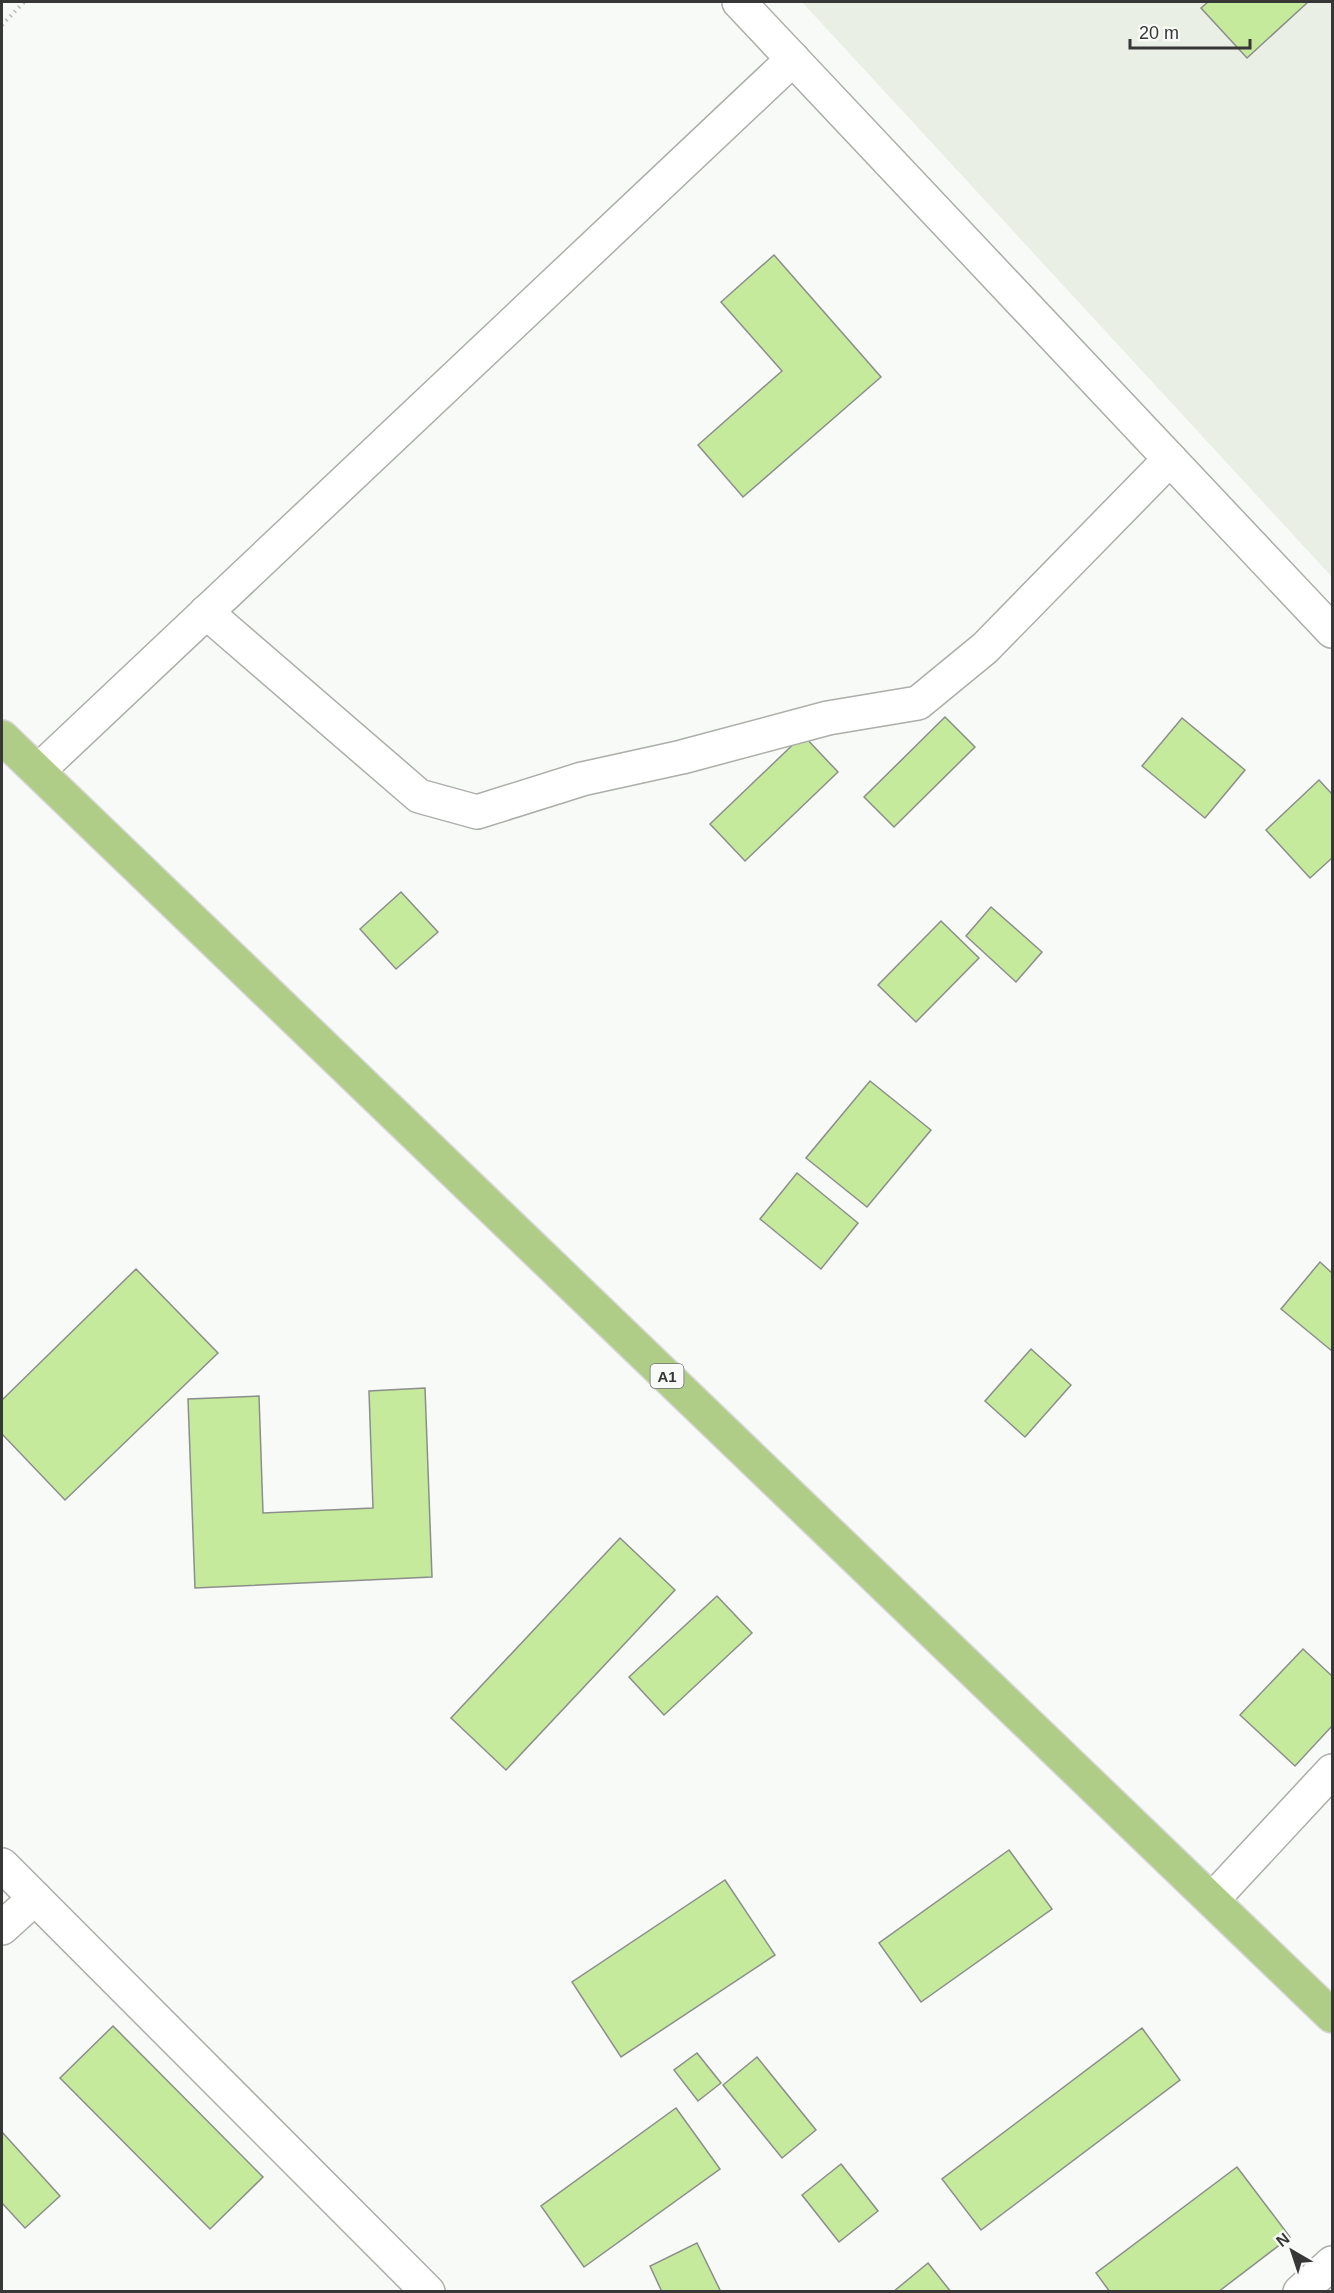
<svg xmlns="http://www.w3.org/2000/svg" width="1334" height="2293" font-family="Helvetica,sans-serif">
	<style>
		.built { fill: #eaefe5 }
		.building { fill: #c5ea9c; stroke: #8c8e8b; stroke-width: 1.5 }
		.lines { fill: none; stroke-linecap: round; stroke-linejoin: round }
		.street-casing { stroke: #acaeaa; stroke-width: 36 }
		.primary-casing { stroke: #d7d7d7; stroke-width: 36 }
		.path { stroke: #b9bbb9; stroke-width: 4; stroke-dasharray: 1.5 4.5; stroke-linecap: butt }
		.street { stroke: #fff; stroke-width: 33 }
		.primary { stroke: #afcd86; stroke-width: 33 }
		.labels { text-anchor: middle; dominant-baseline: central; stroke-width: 5; stroke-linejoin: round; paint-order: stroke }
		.shield { fill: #f8faf7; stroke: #707270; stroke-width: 1.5 }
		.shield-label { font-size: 15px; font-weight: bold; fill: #363736 }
	</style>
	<rect width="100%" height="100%" fill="#f8faf7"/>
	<polygon class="built" points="802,2 1332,2 1332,577"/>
	<g class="building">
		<polygon points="1208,2 1308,2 1247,58 1201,8"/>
		<polygon points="774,255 881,377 743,497 698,445 782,371 721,302"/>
		<polygon points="945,717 975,747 894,827 864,797"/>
		<polygon points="1182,718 1245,770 1205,818 1142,766"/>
		<polygon points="803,735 838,772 745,861 710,824"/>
		<polygon points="1319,780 1332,794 1332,858 1310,878 1266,830"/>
		<polygon points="401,892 438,932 396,969 360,929"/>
		<polygon points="991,907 1042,952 1016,982 966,936"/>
		<polygon points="941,921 979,958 916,1022 878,985"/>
		<polygon points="870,1081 931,1130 867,1207 806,1158"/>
		<polygon points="797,1173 858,1223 821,1269 760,1219"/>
		<polygon points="1320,1262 1332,1273 1332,1351 1281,1309"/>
		<polygon points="136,1269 218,1353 65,1500 2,1434 2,1400"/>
		<polygon points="1031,1349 1071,1385 1025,1437 985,1401"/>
		<polygon points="425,1388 432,1577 195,1588 188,1399 259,1396 263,1513 373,1508 369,1391"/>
		<polygon points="620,1538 675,1590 506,1770 451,1718"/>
		<polygon points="717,1596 752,1633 664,1715 629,1677"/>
		<polygon points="1303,1649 1332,1676 1332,1726 1295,1766 1240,1715"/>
		<polygon points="1009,1850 1052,1909 921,2002 879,1943"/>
		<polygon points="725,1880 775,1955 621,2057 572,1982"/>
		<polygon points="113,2026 263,2177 210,2229 60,2078"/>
		<polygon points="1142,2028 1180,2080 981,2230 942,2179"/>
		<polygon points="697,2053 721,2083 698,2101 674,2070"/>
		<polygon points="757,2057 816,2130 782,2158 723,2085"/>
		<polygon points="676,2108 720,2169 584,2267 541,2206"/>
		<polygon points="2,2132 60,2196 25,2228 2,2203"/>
		<polygon points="841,2164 878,2211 839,2242 802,2195"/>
		<polygon points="1237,2167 1290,2237 1218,2292 1110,2292 1096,2273"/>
		<polygon points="697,2243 721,2292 662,2292 650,2266"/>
		<polygon points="928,2263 951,2292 893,2292"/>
	</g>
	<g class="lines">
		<g class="street-casing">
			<g id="street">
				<polyline points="739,2 1332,631"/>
				<polyline points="206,612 419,796 477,812 582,779 682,757 828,718 918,703 985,648 1170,459"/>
				<polyline points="38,771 793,59"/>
				<polyline points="2,1865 428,2292"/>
				<polyline points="1212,1900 1332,1771"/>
				<polyline points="2,1928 35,1898"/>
				<polyline points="1300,2292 1332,2263"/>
			</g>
		</g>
		<g class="primary-casing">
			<polyline id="primary" points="2,737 1332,2016"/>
		</g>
		<polyline class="path" points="2,25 24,2"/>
		<use href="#street" class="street"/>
		<use href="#primary" class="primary"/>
	</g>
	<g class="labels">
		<rect class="shield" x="650.5" y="1364" width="33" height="24" rx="4.5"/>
		<g class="shield-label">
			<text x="667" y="1376">A1</text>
		</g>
	</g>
	<rect width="1334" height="2293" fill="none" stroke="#363736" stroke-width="6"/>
	<g transform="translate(1292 2251) rotate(321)" stroke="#f8faf7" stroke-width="4.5" paint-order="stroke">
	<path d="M0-4.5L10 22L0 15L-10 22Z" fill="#363736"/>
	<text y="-9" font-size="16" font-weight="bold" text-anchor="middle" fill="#363736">N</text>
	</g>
	<path d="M1130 39v9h120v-9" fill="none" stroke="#363736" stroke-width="3"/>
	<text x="1139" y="39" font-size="18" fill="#363736" stroke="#f8faf7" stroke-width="4.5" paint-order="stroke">20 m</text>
</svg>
